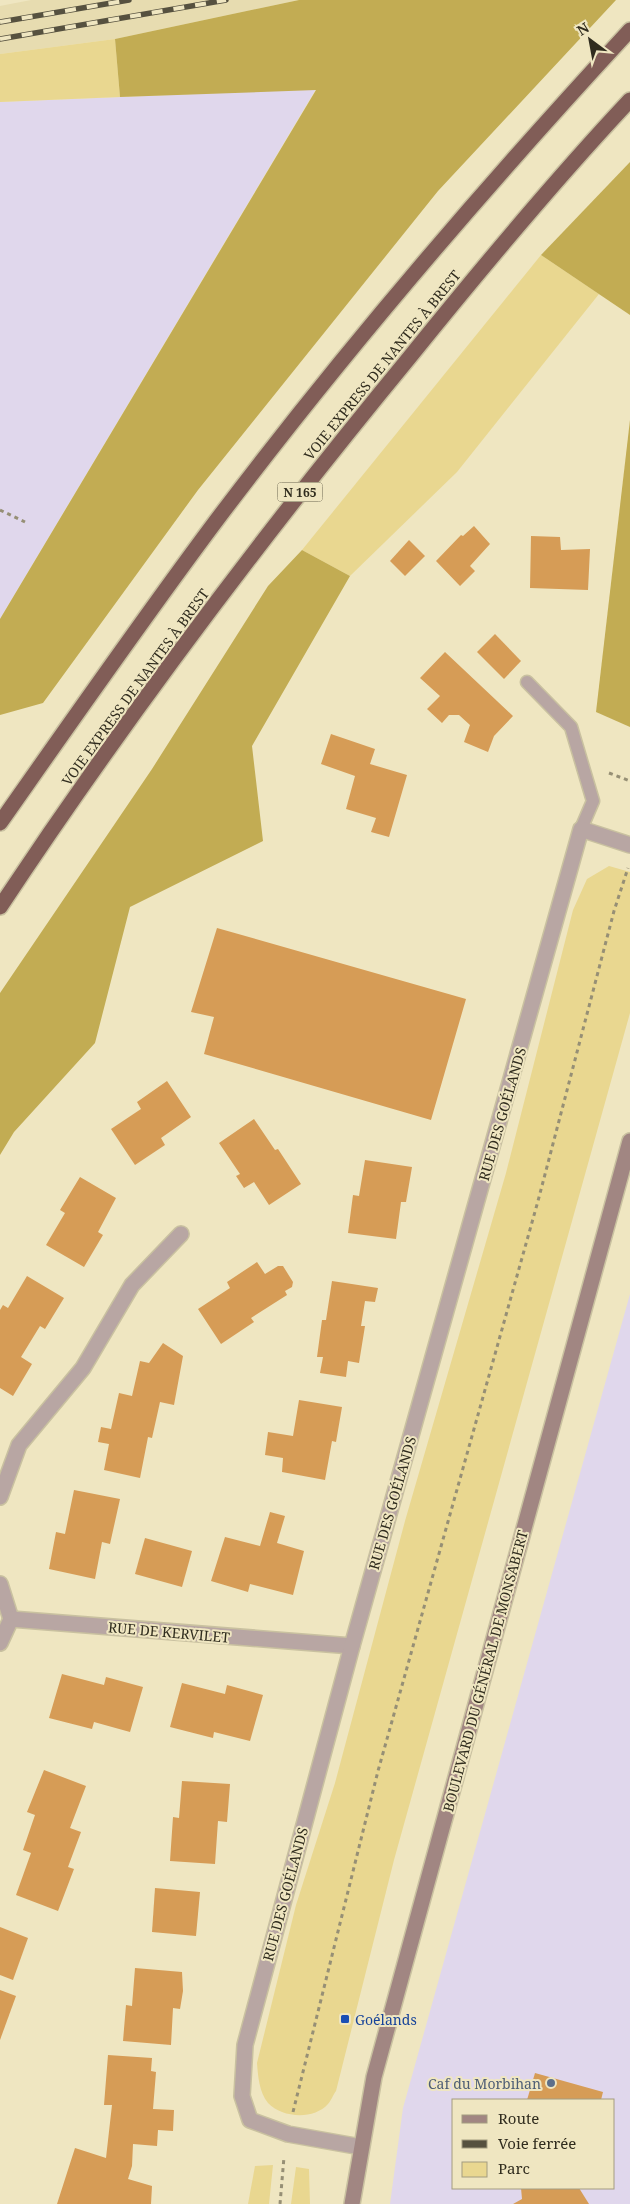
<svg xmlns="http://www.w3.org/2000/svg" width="630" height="2204" font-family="'Noto Serif',serif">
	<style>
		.commercial { fill: #e0d7ec; fill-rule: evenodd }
		.built { fill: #e7dcb0 }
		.green { fill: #e9d790 }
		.forest { fill: #c2ac53 }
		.building { fill: #d69c56 }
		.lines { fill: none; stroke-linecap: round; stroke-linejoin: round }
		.lane-casing { stroke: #c9c1a0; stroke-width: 15 }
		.street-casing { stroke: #c9c1a0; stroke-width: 18 }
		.secondary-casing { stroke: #c9c1a0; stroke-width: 18 }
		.highway-casing { stroke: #c9c1a0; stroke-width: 18 }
		.path { stroke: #968f75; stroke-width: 3; stroke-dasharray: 4 4; stroke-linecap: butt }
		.lane { stroke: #b8a6a3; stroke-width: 12 }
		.street { stroke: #b8a6a3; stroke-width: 15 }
		.secondary { stroke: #a18682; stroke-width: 15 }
		.highway { stroke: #815d57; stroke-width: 15 }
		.rail-casing { stroke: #56513f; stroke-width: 5.5 }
		.rail { stroke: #efe6c1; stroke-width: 4; stroke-dasharray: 11; stroke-linecap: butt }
		.transit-dot { fill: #1a4fb4; stroke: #efe6c1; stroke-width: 2 }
		.service-dot { fill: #5c6f8a; stroke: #efe6c1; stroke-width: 2 }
		.labels { text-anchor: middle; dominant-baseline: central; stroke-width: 4; stroke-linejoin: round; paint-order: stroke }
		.shield { fill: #efe6c1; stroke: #69644f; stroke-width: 1 }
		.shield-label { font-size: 12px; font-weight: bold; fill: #302c1e }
		.street-label { font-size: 14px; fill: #302c1e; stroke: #efe6c1 }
		.transit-label { font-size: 14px; fill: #164399; stroke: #efe6c1; text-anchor: start }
		.service-label { font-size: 14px; fill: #4e5e75; stroke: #efe6c1; text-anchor: end }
	</style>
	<rect width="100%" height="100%" fill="#efe6c1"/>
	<g class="commercial">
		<polygon points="316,89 0,619 0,102"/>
		<path d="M 630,1294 L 630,2204 L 390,2204 L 403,2108 ZM 454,2100 L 614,2100 L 614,2188 L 454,2188 Z"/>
	</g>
	<polygon class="built" points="31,0 299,0 115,39 0,54 0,6"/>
	<g class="green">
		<polygon points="115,39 120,97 0,102 0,54"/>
		<polygon points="541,255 599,294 457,472 350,576 302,550"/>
		<path d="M 609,866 L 630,872 L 630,1013 L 394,1860 L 336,2091 C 333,2095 331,2101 328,2104 C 314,2120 282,2118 268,2103 C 259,2092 258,2076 257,2063 L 296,1905 L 335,1783 L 405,1521 L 506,1173 L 573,910 L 587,879 Z"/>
		<polygon points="273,2165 269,2204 248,2204 255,2166"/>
		<polygon points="296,2167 309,2169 310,2204 291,2204"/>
	</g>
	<g class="forest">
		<polygon points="299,0 616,0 438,191 198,490 43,703 0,715 0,619 316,90 120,97 115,39"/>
		<polygon points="630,162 630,315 541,255"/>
		<polygon points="630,420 630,727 596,712"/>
		<polygon points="302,550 350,576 252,746 263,841 130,907 95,1043 14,1132 0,1155 0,993 152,769 268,586"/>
	</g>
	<g class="building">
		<polygon points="474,526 490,544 470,566 475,571 460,586 436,561 461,535 463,536"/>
		<polygon points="531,536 560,537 561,550 590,549 588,590 530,588"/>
		<polygon points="409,540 425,556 405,576 390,561"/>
		<polygon points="495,634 521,661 504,679 477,652"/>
		<polygon points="445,652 513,716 494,736 488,752 464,742 470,725 459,715 449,715 442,723 427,709 440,696 420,678"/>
		<polygon points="331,734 375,749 370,764 407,775 389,837 371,832 376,818 346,809 355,776 321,764"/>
		<polygon points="217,928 466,999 431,1120 204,1054 214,1017 191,1012"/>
		<polygon points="167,1081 191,1117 161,1138 165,1145 135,1165 111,1129 141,1109 137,1102"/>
		<polygon points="254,1119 275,1150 278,1149 301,1184 269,1205 254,1182 244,1188 236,1176 240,1174 219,1143"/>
		<polygon points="365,1160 412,1167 406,1202 401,1202 396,1239 348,1233 353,1195 359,1196"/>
		<polygon points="80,1177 116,1198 98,1232 103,1235 84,1267 46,1245 65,1213 60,1210"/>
		<polygon points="257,1262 265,1274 278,1266 283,1266 293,1282 292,1287 285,1291 287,1295 251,1318 254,1322 221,1344 198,1309 230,1288 227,1282"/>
		<polygon points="27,1276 64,1298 45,1329 40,1326 21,1357 32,1364 13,1396 0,1388 0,1310 3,1305 8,1308"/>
		<polygon points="332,1281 378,1288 375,1302 365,1301 361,1326 365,1326 359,1363 348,1361 346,1377 320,1373 323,1357 317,1357 322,1320 326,1320"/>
		<polygon points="163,1343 183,1356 174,1405 160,1402 152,1438 148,1437 140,1478 104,1470 109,1444 98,1442 101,1427 111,1429 119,1393 132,1396 140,1361 149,1363"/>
		<polygon points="299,1400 342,1407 336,1442 332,1441 325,1480 282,1472 283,1458 265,1455 268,1432 293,1436"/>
		<polygon points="74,1490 120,1499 110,1544 102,1542 95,1579 49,1569 56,1532 65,1534"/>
		<polygon points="270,1512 285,1516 277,1543 304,1551 293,1595 250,1584 248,1592 211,1581 225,1537 260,1546"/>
		<polygon points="145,1538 192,1551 182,1587 135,1574"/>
		<polygon points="62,1674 104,1685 106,1677 143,1687 130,1732 94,1722 92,1729 49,1718"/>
		<polygon points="182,1683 225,1694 227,1685 263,1695 250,1741 214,1732 213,1738 170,1727"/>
		<polygon points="44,1770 86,1786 70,1828 81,1832 68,1867 74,1869 58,1911 16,1895 31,1853 23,1850 35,1815 27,1812"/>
		<polygon points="182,1781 230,1784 227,1822 218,1821 215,1864 170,1861 173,1817 179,1818"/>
		<polygon points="155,1888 200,1892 196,1936 152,1932"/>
		<polygon points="0,1927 28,1938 13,1980 0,1975"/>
		<polygon points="135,1968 182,1972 183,1991 180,2009 173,2008 171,2045 123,2041 126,2005 132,2006"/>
		<polygon points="0,1990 16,1996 0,2040"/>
		<polygon points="108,2055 152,2058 151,2071 156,2072 153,2109 174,2110 173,2131 158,2130 157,2146 133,2144 132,2166 128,2179 152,2186 151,2204 57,2204 75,2148 106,2158 112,2105 104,2105"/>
		<polygon points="535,2073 603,2092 601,2100 527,2100"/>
		<polygon points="521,2188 579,2188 589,2204 513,2204 522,2199"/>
	</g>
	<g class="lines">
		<g class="lane-casing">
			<polyline id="lane" points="527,682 571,727 593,801 581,829"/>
		</g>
		<g class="street-casing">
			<g id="street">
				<polyline points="0,1497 19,1445 83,1368 132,1285 181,1234"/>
				<polyline points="0,1584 11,1619"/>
				<polyline points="0,1643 11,1619 352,1646"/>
				<polyline points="361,2147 288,2134 250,2120 242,2096 245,2045 352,1646 581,829 630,845"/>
			</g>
		</g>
		<g class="secondary-casing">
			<polyline id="secondary" points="352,2204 374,2077 630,1141"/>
		</g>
		<g class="highway-casing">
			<g id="highway">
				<path d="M 0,823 C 71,722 142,620 216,521 C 344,351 486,186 630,30"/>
				<path d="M 0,907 C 126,717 264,534 409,358 C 480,270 553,182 630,100"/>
			</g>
		</g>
		<g class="path">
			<polyline points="0,510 25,522"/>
			<polyline points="609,773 630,781"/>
			<polyline points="293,2112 378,1771 538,1201 614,911 628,868"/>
			<polyline points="280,2204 284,2157"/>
		</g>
		<use href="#lane" class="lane"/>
		<use href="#street" class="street"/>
		<use href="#secondary" class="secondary"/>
		<use href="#highway" class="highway"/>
		<g class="rail-casing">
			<g id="rail">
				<polyline points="0,22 129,0"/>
				<polyline points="0,39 226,0"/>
			</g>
		</g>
		<use href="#rail" class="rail"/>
	</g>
	<rect class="transit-dot" x="340" y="2014" width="10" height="10" rx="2.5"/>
	<circle class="service-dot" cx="551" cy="2083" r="5"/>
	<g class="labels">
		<rect class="shield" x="277.5" y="482.5" width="45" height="19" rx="4"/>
		<g class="shield-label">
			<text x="300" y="492">N 165</text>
		</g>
		<g class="street-label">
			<text transform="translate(382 365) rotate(-51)">VOIE EXPRESS DE NANTES À BREST</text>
			<text transform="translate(135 687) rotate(-54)">VOIE EXPRESS DE NANTES À BREST</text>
			<text transform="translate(502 1114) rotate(-74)">RUE DES GOÉLANDS</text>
			<text transform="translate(392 1503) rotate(-74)">RUE DES GOÉLANDS</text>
			<text transform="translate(169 1632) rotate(5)">RUE DE KERVILET</text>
			<text transform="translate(485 1671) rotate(-75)">BOULEVARD DU GÉNÉRAL DE MONSABERT</text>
			<text transform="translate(285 1894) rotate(-75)">RUE DES GOÉLANDS</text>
		</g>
		<g class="transit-label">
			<text x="355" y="2019">Goélands</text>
		</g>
		<g class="service-label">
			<text x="541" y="2083">Caf du Morbihan</text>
		</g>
	</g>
	<rect x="452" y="2099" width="162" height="90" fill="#efe6c1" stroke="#a39c80"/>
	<rect x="462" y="2115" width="25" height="8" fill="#a18682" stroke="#a39c80"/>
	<text x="498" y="2124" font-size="15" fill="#302c1e">Route</text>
	<rect x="462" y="2140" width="25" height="8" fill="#56513f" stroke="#a39c80"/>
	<text x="498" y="2149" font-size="15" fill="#302c1e">Voie ferrée</text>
	<rect x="462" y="2162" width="25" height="15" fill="#e9d790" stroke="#a39c80"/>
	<text x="498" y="2174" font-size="15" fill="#302c1e">Parc</text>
	<g transform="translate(590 40) rotate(328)" stroke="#efe6c1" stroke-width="4" paint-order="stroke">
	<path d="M0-4L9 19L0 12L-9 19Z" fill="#302c1e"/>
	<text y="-8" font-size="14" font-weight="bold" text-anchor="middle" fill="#302c1e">N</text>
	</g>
</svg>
